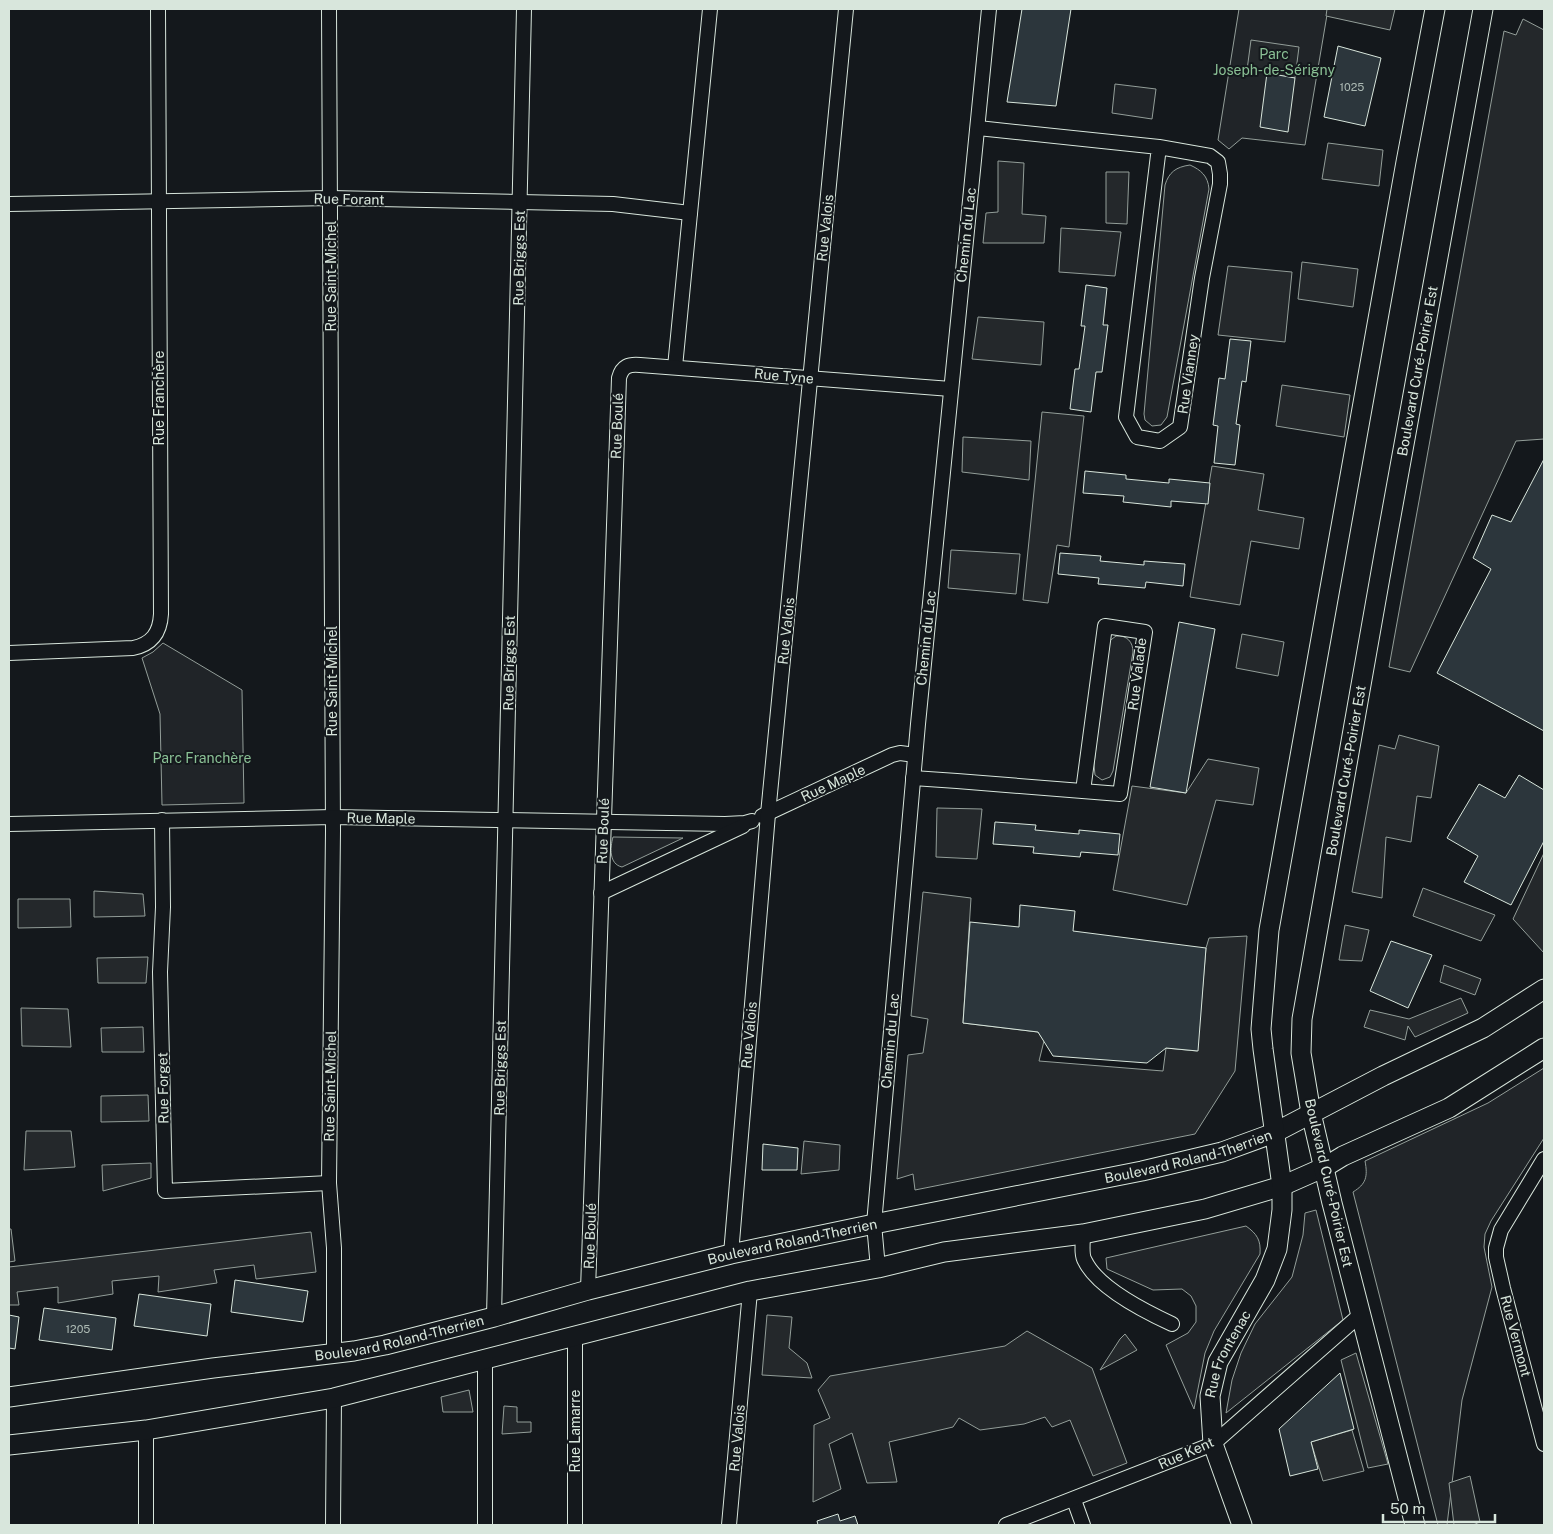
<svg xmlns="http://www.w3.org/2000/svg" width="1553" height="1534" font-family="'Public Sans',sans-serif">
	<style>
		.green { fill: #202428; stroke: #939e99 }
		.parking { fill: #24282b; stroke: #939e99 }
		.building { fill: #2c363c; stroke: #d8e6dc }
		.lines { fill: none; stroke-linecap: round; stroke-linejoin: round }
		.street-casing { stroke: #d8e6dc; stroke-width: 16 }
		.secondary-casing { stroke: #d8e6dc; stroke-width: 21 }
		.street { stroke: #14181c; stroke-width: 14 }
		.secondary { stroke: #14181c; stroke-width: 19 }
		.labels { text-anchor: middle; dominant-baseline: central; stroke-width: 4; stroke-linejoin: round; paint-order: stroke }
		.number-label { font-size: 11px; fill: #adbab4 }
		.park-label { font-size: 14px; fill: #8ac095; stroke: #14181c }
		.street-label { font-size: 14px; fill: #d8e6dc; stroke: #14181c }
	</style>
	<rect width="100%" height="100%" fill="#14181c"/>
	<g class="green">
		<polygon points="1239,9 1328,9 1305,145 1242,138 1229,149 1218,140"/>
		<polygon points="1115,84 1156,89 1152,119 1112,113"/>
		<path d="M 1190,165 C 1201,170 1208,176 1209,189 L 1167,417 L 1161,425 L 1152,426 L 1145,420 L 1144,414 L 1165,185 C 1169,172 1176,167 1190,165 Z"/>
		<path d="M 1116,636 C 1127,635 1133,642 1133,652 L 1113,771 L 1110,777 L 1102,780 L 1095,775 L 1094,765 L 1107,646 L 1108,642 Z"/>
		<polygon points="163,643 242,690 244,803 162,805 160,714 142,658 153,652"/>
		<path d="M 613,837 L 683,838 L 622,867 C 609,864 610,848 613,837 Z"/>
		<path d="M 1544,1068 L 1544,1138 L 1491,1221 L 1485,1234 L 1484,1247 L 1492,1287 L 1462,1400 L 1447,1525 L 1438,1525 L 1353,1192 C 1366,1184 1368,1177 1365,1161 L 1488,1103 Z"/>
		<polygon points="1316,1210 1343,1320 1226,1413 1232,1380 1241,1353 1255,1324 1292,1277 1303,1235 1305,1213"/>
		<path d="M 1246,1226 C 1257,1234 1261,1240 1260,1254 L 1214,1331 L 1205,1353 L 1194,1409 L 1166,1345 L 1188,1333 L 1196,1322 L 1196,1306 L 1191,1296 L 1182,1289 L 1153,1290 L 1107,1269 L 1106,1258 Z"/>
	</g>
	<g class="parking">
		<polygon points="1327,9 1395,9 1390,30 1326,16"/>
		<polygon points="1523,19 1544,30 1544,439 1516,441 1410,672 1389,667 1504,31 1516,35"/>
		<polygon points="1251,40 1299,47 1295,78 1247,70"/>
		<polygon points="1328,143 1383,150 1379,186 1322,179"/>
		<polygon points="998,161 1024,163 1022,214 1046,216 1044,243 983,243 986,213 998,212"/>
		<polygon points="1106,172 1129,172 1127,224 1106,223"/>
		<polygon points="1061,228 1121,232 1115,276 1059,272"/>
		<polygon points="1302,262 1358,269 1353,307 1298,299"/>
		<polygon points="1228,266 1292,272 1285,342 1218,335"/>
		<polygon points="978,317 1044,322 1041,365 972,359"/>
		<polygon points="1282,385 1350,395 1344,437 1276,426"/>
		<polygon points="1042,412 1084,416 1069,547 1057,545 1048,603 1023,600"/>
		<polygon points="963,437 1031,441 1029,480 962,472"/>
		<polygon points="1212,466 1264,474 1258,510 1304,518 1299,549 1251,541 1240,605 1190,597"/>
		<polygon points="951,550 1020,554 1016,594 948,588"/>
		<polygon points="1242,634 1284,642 1278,676 1236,668"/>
		<polygon points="1399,735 1439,746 1431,798 1417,796 1411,842 1386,837 1382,898 1352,892 1379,745 1395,749"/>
		<polygon points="1208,759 1259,768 1253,805 1216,800 1187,905 1113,890 1132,786 1186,793"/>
		<polygon points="937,808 982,809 977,859 936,857"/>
		<polygon points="1544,853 1544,953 1513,919"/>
		<polygon points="1423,888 1495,915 1481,941 1413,916"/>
		<polygon points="94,891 143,894 145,916 94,917"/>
		<polygon points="923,892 971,898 963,1023 1038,1032 1044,1041 1039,1061 1163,1071 1166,1048 1197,1051 1206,948 1209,938 1247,936 1235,1071 1195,1134 915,1190 913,1174 897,1179 908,1055 923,1053 928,1019 911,1016"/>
		<polygon points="18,899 70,899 71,927 18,928"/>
		<polygon points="1345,925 1369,930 1362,961 1339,960"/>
		<polygon points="148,957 146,983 98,983 97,958"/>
		<polygon points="1444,965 1481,979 1475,995 1440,982"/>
		<polygon points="1461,998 1468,1013 1415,1037 1408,1026 1405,1040 1364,1027 1370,1010 1409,1019"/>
		<polygon points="21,1008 68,1009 71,1047 22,1046"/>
		<polygon points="143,1027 144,1052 102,1052 101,1028"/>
		<polygon points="148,1095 149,1121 101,1122 101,1096"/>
		<polygon points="26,1131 71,1131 75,1167 24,1170"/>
		<polygon points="804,1141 840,1145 839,1170 801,1174"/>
		<polygon points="151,1163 151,1178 103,1191 102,1165"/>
		<polygon points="9,1229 11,1229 15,1261 9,1262"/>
		<polygon points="311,1232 316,1272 256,1279 254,1265 214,1270 217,1283 158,1292 159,1276 112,1281 113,1294 58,1303 58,1287 17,1292 19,1305 9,1305 9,1267"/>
		<polygon points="767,1315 792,1317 789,1348 807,1363 812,1378 762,1375"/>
		<polygon points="1027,1331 1092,1368 1127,1463 1093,1476 1070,1420 1052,1427 1045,1417 1024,1424 980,1430 959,1418 953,1427 889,1442 897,1482 867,1483 852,1433 829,1444 841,1489 813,1502 814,1425 830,1418 818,1390 830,1376 1005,1346"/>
		<polygon points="1125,1334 1137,1350 1100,1370 1120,1339"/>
		<polygon points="1356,1353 1388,1464 1368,1468 1341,1360"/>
		<polygon points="469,1390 473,1412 443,1412 441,1397"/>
		<polygon points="504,1406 517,1407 517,1422 531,1422 531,1432 502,1434"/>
		<polygon points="1352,1430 1364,1471 1323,1481 1311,1442"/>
		<polygon points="1470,1476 1480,1522 1473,1525 1454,1525 1449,1483"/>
	</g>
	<g class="building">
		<polygon points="1022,9 1071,9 1056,106 1007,102"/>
		<polygon points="1338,46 1381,58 1365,126 1324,117"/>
		<polygon points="1267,73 1295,78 1288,132 1260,127"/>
		<polygon points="1086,285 1107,288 1103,325 1108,325 1102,372 1096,372 1091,412 1070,409 1075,369 1079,369 1085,326 1081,326"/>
		<polygon points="1230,339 1251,341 1246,382 1242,381 1236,424 1240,425 1235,465 1214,463 1218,426 1213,425 1219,378 1225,379"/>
		<polygon points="1544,459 1544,731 1437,673 1491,569 1473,558 1492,515 1511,522"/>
		<polygon points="1085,471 1126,475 1126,479 1169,483 1169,479 1210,483 1208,504 1171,501 1171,507 1123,502 1124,496 1083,493"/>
		<polygon points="1060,553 1101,556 1100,561 1144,565 1144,561 1185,564 1183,586 1146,582 1145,588 1098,584 1099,578 1058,574"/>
		<polygon points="1179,622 1215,629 1186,793 1150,787"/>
		<polygon points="1519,775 1544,790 1544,841 1511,905 1464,882 1478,856 1447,838 1479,784 1505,798"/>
		<polygon points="995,822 1036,825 1035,830 1079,834 1079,830 1120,834 1118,855 1081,852 1080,857 1033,853 1034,847 993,844"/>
		<polygon points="1020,905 1075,911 1073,931 1206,948 1198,1051 1166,1048 1147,1063 1053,1056 1038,1032 963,1023 970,922 1019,927"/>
		<polygon points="1391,941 1432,955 1408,1008 1370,991"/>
		<polygon points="763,1144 798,1148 797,1170 762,1170"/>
		<polygon points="235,1280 308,1291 303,1322 231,1312"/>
		<polygon points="139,1294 211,1304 207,1336 134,1326"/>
		<polygon points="44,1308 116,1318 112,1350 39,1340"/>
		<polygon points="9,1315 19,1317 15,1349 9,1348"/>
		<polygon points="1340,1373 1354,1429 1311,1442 1318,1469 1290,1476 1279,1429"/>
		<polygon points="838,1514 840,1521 855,1516 858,1525 818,1525 817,1521"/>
	</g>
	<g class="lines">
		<g class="street-casing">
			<g id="street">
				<polyline points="329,9 333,831 329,1183 334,1248 334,1353"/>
				<polyline points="978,128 1159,147 1210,156 1218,162 1220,174 1220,184 1202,278 1180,427 1160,441 1137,437 1126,417 1159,147"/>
				<polyline points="9,204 331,198 613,204 690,213"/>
				<polyline points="675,367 710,9"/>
				<path d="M 9,653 L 133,648 C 152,644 160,633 161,614 L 158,9"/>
				<polyline points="913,778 957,781 1120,794 1145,632 1105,626 1083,791"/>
				<polyline points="762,816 892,755 900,753 915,755"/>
				<polyline points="162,820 163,907 160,972 165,1191 329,1183"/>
				<polyline points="9,824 333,817 725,824 745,823 752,821"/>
				<polyline points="601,893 743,826"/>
				<polyline points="1544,1159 1501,1230 1496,1248 1496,1257 1503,1288 1544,1444"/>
				<path d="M 1083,1234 C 1083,1242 1081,1255 1085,1261 C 1098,1288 1146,1312 1172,1324"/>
				<polyline points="731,1254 768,814 846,9"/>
				<polyline points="878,1268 874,1224 918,724 989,9"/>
				<path d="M 588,1290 L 619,378 C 622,366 629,364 640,365 L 951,389"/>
				<polyline points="494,1317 524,9"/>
				<polyline points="575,1336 575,1525"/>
				<polyline points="485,1360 485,1525"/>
				<polyline points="1074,1500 1083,1525"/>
				<polyline points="146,1525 146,1430"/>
				<polyline points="333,1525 334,1398"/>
				<polyline points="729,1525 750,1291"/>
				<polyline points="1006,1525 1213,1444 1360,1315"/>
			</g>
		</g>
		<g class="secondary-casing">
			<g id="secondary">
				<path id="s1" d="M 9,1397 L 213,1368 L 354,1351 L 385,1345 L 494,1317 L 588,1290 L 731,1254 L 874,1224 L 1142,1171 L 1222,1152 L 1274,1133 L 1383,1076 L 1483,1028 L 1544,989"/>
				<polyline points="9,1445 146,1430 334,1398 750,1291 878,1268 944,1252 1083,1234 1205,1209 1282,1186 1325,1167 1343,1156 1449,1108 1544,1048"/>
				<path id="s2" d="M 1242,1525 L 1213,1444 L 1210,1396 L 1218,1362 L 1265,1280 L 1277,1249 L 1282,1210 L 1282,1186 L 1263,1049 L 1261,1029 L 1269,930 L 1406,162 L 1435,9"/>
				<path id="s3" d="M 1415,1525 L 1332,1203 L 1311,1113 L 1301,1053 L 1302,1019 L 1385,549 L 1483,9"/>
			</g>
		</g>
		<use href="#street" class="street"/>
		<use href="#secondary" class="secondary"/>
	</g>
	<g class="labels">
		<g class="number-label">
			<text x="1352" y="87">1025</text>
			<text x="78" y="1329">1205</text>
		</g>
		<g class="park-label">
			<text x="1274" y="54">Parc<tspan x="1274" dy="16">Joseph-de-Sérigny</tspan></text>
			<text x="202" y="758">Parc Franchère</text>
		</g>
		<g class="street-label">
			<text transform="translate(349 199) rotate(1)">Rue Forant</text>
			<text transform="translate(825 228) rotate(-84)">Rue Valois</text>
			<text transform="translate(966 235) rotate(-84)">Chemin du Lac</text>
			<text transform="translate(519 258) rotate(-89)">Rue Briggs Est</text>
			<text transform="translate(331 276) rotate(-90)">Rue Saint-Michel</text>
			<text stroke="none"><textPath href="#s3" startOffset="1178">Boulevard Curé-Poirier Est</textPath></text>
			<text transform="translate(1188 374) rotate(-82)">Rue Vianney</text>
			<text transform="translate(784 376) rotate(5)">Rue Tyne</text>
			<text transform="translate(159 398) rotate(-90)">Rue Franchère</text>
			<text transform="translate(617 426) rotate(-88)">Rue Boulé</text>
			<text transform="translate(786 631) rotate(-84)">Rue Valois</text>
			<text transform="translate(926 638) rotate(-84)">Chemin du Lac</text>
			<text transform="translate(509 663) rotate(-89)">Rue Briggs Est</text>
			<text transform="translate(1137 674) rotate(-83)">Rue Valade</text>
			<text transform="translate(332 681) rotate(-90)">Rue Saint-Michel</text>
			<text stroke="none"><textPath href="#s3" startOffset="772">Boulevard Curé-Poirier Est</textPath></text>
			<text transform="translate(833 783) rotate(-25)">Rue Maple</text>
			<text transform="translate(381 818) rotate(1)">Rue Maple</text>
			<text transform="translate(603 831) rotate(-88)">Rue Boulé</text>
			<text transform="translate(749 1035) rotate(-85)">Rue Valois</text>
			<text transform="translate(890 1041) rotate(-85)">Chemin du Lac</text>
			<text transform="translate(500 1068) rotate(-89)">Rue Briggs Est</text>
			<text transform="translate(330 1086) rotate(-89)">Rue Saint-Michel</text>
			<text transform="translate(163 1088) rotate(-91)">Rue Forget</text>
			<text stroke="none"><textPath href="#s1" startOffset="1205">Boulevard Roland-Therrien</textPath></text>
			<text transform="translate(1329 1183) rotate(77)">Boulevard Curé-Poirier Est</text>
			<text transform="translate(590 1236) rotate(-88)">Rue Boulé</text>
			<text stroke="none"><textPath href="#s1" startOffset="800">Boulevard Roland-Therrien</textPath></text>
			<text transform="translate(1516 1336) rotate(75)">Rue Vermont</text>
			<text stroke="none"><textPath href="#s1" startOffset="395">Boulevard Roland-Therrien</textPath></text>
			<text stroke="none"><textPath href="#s2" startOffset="180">Rue Frontenac</textPath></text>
			<text transform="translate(575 1431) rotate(-90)">Rue Lamarre</text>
			<text transform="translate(737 1438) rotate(-85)">Rue Valois</text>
			<text transform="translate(1186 1453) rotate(-24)">Rue Kent</text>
		</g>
	</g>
	<rect width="1553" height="1534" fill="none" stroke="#d8e6dc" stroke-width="20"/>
	<path d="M1383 1514v8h112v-8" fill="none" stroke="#d8e6dc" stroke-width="2.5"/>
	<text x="1390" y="1514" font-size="15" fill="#d8e6dc" stroke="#14181c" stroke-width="4" paint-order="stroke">50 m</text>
</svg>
